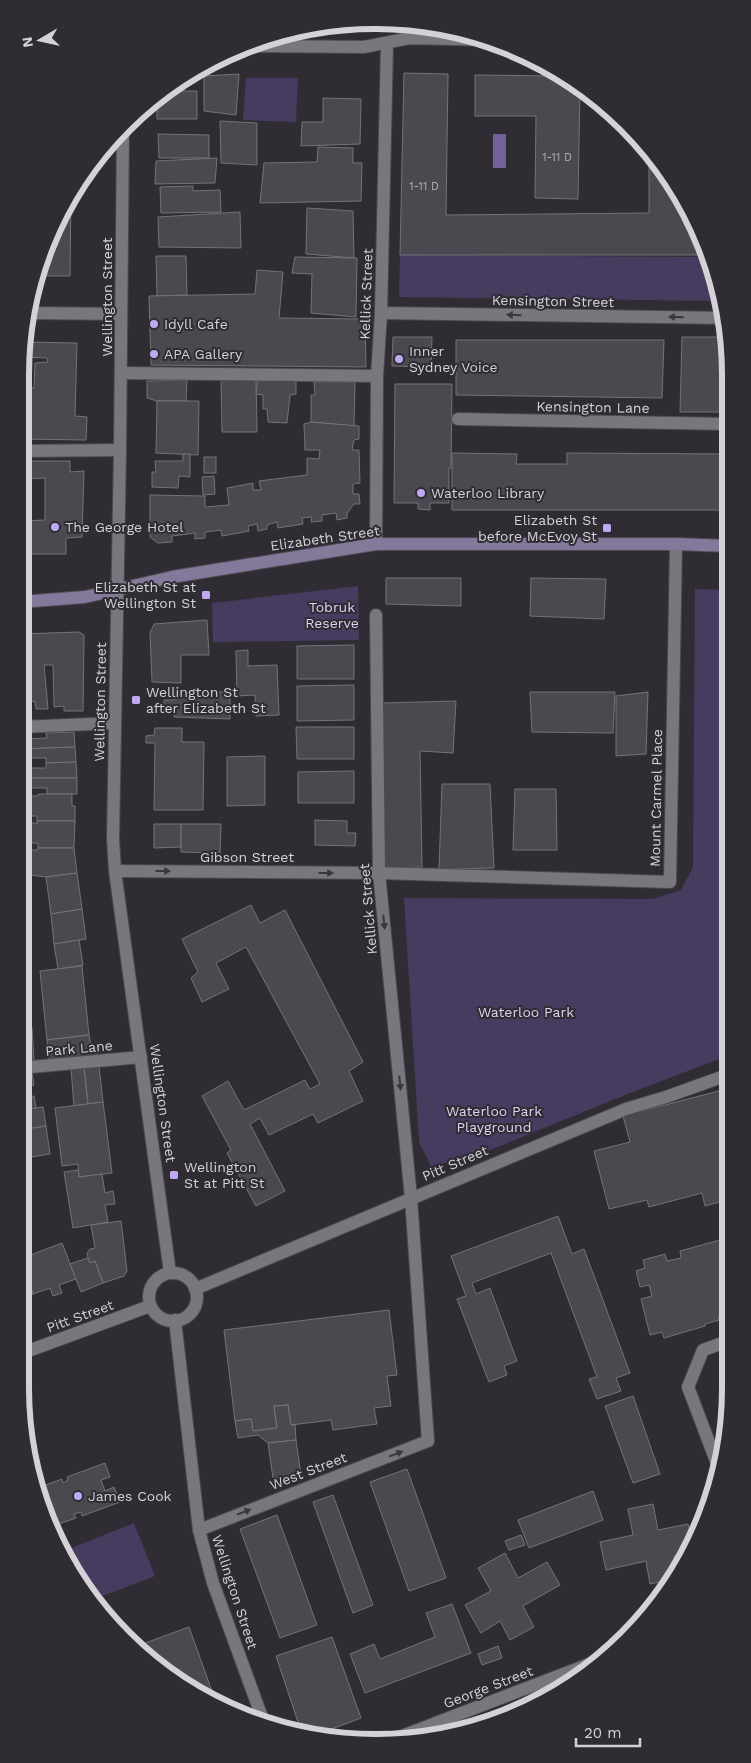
<svg xmlns="http://www.w3.org/2000/svg" width="751" height="1763" font-family="'Work Sans',sans-serif">
	<style>
		.green { fill: #473b5f }
		.water { fill: #74619a }
		.building { fill: #4b4950; stroke: #75737a }
		.lines { fill: none; stroke-linecap: round; stroke-linejoin: round }
		.lane-casing { stroke: #4c4a50; stroke-width: 14 }
		.street-casing { stroke: #4c4a50; stroke-width: 14 }
		.secondary-casing { stroke: #4c4a50; stroke-width: 14 }
		.lane { stroke: #79777e; stroke-width: 12 }
		.street { stroke: #79777e; stroke-width: 12 }
		.secondary { stroke: #84789b; stroke-width: 12 }
		.oneway { fill: #3a383e }
		.poi-dot { fill: #c1a8f3; stroke: #2f2d33; stroke-width: 2 }
		.labels { text-anchor: middle; dominant-baseline: central; stroke-width: 4; stroke-linejoin: round; paint-order: stroke }
		.number-label { font-size: 11px; fill: #b2b0b5 }
		.street-label { font-size: 14px; fill: #d4d2d7; stroke: #2f2d33 }
		.poi-label { font-size: 14px; fill: #d4d2d7; stroke: #2f2d33; text-anchor: start }
		.park-label { font-size: 14px; fill: #ddd3f5; stroke: #2f2d33 }
		.rim { fill: none; stroke: #d4d2d7; stroke-width: 6 }
	</style>
	<rect width="100%" height="100%" fill="#2f2d33"/>
	<g class="green">
		<polygon points="246,78 298,78 296,122 243,120"/>
		<polygon points="704,239 720,301 399,297 400,255 703,257"/>
		<polygon points="358,586 359,640 213,642 212,603"/>
		<polygon points="695,589 729,590 730,1055 625,1095 473,1157 431,1166 419,1142 404,898 653,899 681,890 693,867"/>
		<polygon points="134,1523 155,1576 92,1600 67,1565 61,1552"/>
	</g>
	<rect class="water" x="493" y="134" width="13" height="34"/>
	<g class="building">
		<polygon points="404,73 448,74 446,215 649,213 649,151 657,159 701,234 700,255 400,255"/>
		<polygon points="239,74 236,115 204,111 204,76"/>
		<polygon points="475,75 559,76 580,87 578,199 535,198 536,116 475,116"/>
		<polygon points="163,91 197,91 197,119 157,119 157,96"/>
		<polygon points="323,98 361,99 360,144 301,146 302,122 323,122"/>
		<polygon points="220,121 257,123 257,165 221,163"/>
		<polygon points="158,134 209,135 209,158 159,158"/>
		<polygon points="318,147 353,148 353,163 362,163 361,201 260,203 264,163 317,162"/>
		<polygon points="217,158 215,183 155,184 156,161"/>
		<polygon points="193,186 193,191 220,190 221,212 161,213 160,187"/>
		<polygon points="71,193 70,276 36,276 39,261"/>
		<polygon points="307,208 353,211 354,258 306,254"/>
		<polygon points="240,212 241,248 159,247 158,217"/>
		<polygon points="156,256 186,256 187,295 157,296"/>
		<polygon points="295,257 357,258 356,317 311,313 312,274 292,273"/>
		<polygon points="257,270 283,272 279,318 365,319 366,367 151,365 149,296 255,294"/>
		<polygon points="393,337 432,337 431,367 392,366"/>
		<polygon points="682,337 728,337 728,412 680,412"/>
		<polygon points="456,340 664,340 662,398 456,395"/>
		<polygon points="25,342 77,343 75,416 87,417 86,440 20,439 20,418 25,418 26,388 34,388 35,363 48,362 47,358 23,357"/>
		<polygon points="221,379 256,379 257,432 222,432"/>
		<polygon points="258,379 296,380 296,394 290,395 287,423 268,422 267,409 263,409 263,395 256,394"/>
		<polygon points="187,380 186,401 157,401 147,398 147,381"/>
		<polygon points="314,382 355,382 354,426 311,422 311,395 315,395"/>
		<polygon points="395,384 452,384 451,468 449,468 449,503 430,503 430,510 418,509 418,503 394,503"/>
		<polygon points="157,401 199,401 198,455 156,453"/>
		<polygon points="311,422 359,426 359,439 354,440 352,450 359,450 360,483 353,484 353,494 359,494 360,504 354,504 347,513 347,518 337,520 336,513 322,515 322,521 311,522 312,517 302,518 303,524 278,528 277,522 267,525 267,529 258,531 257,524 248,526 249,531 222,536 221,530 205,532 205,538 195,539 195,533 172,536 172,542 158,543 150,537 150,495 205,496 205,507 229,505 227,488 253,483 253,490 261,490 259,481 307,475 307,458 319,459 320,450 305,450 304,424"/>
		<polygon points="452,453 517,454 516,464 567,464 567,453 728,454 728,510 452,510"/>
		<polygon points="183,454 190,454 190,477 179,476 178,488 152,487 152,472 156,472 155,461 183,461"/>
		<rect x="204" y="457" width="12" height="16"/>
		<polygon points="22,461 70,461 70,472 84,471 82,537 66,538 66,554 20,554 20,521 45,520 45,478 20,479 20,465 22,465"/>
		<polygon points="214,476 215,494 203,495 202,477"/>
		<polygon points="386,578 461,578 461,606 386,604"/>
		<polygon points="531,578 606,579 604,619 530,616"/>
		<polygon points="207,620 209,655 181,655 181,683 152,682 150,633 154,624"/>
		<polygon points="79,632 84,635 83,711 64,711 64,706 54,707 53,665 44,665 48,709 36,709 35,701 24,703 23,668 20,668 20,634"/>
		<polygon points="354,645 354,679 297,679 297,646"/>
		<polygon points="248,650 248,666 277,665 279,715 256,716 255,695 237,696 236,651"/>
		<polygon points="354,685 354,720 297,721 297,686"/>
		<polygon points="174,691 230,692 230,719 174,717 174,709 164,709 164,700 174,700"/>
		<polygon points="530,692 615,692 613,733 532,732"/>
		<polygon points="648,692 646,754 616,756 616,696"/>
		<polygon points="456,701 453,753 420,751 422,867 385,868 382,703"/>
		<polygon points="296,727 354,727 354,759 297,759"/>
		<polygon points="155,728 182,728 182,742 204,742 203,810 154,810 155,743 146,743 146,736 154,735"/>
		<polygon points="74,732 75,747 20,749 20,739 47,738 46,733"/>
		<polygon points="75,747 76,762 46,763 46,758 20,758 20,749"/>
		<polygon points="265,756 265,805 227,806 227,757"/>
		<polygon points="76,762 77,778 20,778 20,768 46,768 46,763"/>
		<polygon points="354,771 354,803 298,803 298,772"/>
		<polygon points="20,778 77,778 77,794 47,794 47,788 20,788"/>
		<polygon points="442,784 490,784 494,868 439,869"/>
		<polygon points="515,789 556,789 557,850 513,850"/>
		<polygon points="38,794 72,794 72,806 75,806 75,821 37,821 37,816 27,816 27,796 38,796"/>
		<polygon points="315,820 347,821 347,833 356,833 355,846 315,845"/>
		<polygon points="37,821 75,821 74,848 38,848 38,843 26,843 26,823 38,823"/>
		<polygon points="154,824 181,824 181,847 154,848"/>
		<polygon points="181,824 221,824 220,853 181,852"/>
		<polygon points="38,848 74,848 77,873 46,877 21,874 21,850 37,850"/>
		<polygon points="77,873 82,909 51,914 46,877"/>
		<polygon points="251,905 260,923 285,910 363,1062 349,1071 363,1101 318,1123 313,1114 269,1135 260,1118 250,1124 285,1191 256,1206 227,1153 231,1150 202,1096 228,1081 244,1110 305,1080 310,1089 320,1084 246,947 216,963 229,989 202,1002 191,978 198,972 182,939"/>
		<polygon points="82,909 86,939 54,944 51,914"/>
		<polygon points="79,940 83,965 58,969 54,944"/>
		<polygon points="82,966 89,1035 47,1040 40,971"/>
		<polygon points="20,1028 32,1028 34,1060 20,1061"/>
		<polygon points="89,1035 91,1046 96,1045 97,1056 49,1061 47,1040"/>
		<polygon points="99,1066 103,1102 88,1104 84,1068"/>
		<polygon points="84,1068 88,1104 74,1106 71,1069"/>
		<polygon points="32,1072 34,1085 20,1086 20,1074"/>
		<polygon points="28,1085 30,1097 20,1098 20,1086"/>
		<polygon points="730,1088 730,1199 705,1206 702,1193 649,1207 647,1200 609,1209 594,1151 630,1142 623,1116"/>
		<polygon points="34,1096 36,1108 20,1110 20,1098"/>
		<polygon points="103,1102 112,1173 79,1177 78,1164 62,1166 55,1108"/>
		<polygon points="43,1107 46,1126 20,1130 20,1110"/>
		<polygon points="46,1126 50,1154 20,1159 20,1130"/>
		<polygon points="78,1170 79,1177 102,1174 105,1193 113,1191 115,1204 105,1205 108,1222 73,1228 64,1172"/>
		<polygon points="558,1216 572,1254 584,1249 630,1373 616,1378 621,1391 597,1399 589,1379 597,1377 551,1253 472,1283 476,1294 490,1288 517,1361 504,1366 507,1375 489,1382 457,1299 466,1296 451,1256"/>
		<polygon points="121,1221 127,1271 124,1276 103,1283 95,1261 90,1263 88,1258 87,1253 90,1249 95,1248 91,1225"/>
		<polygon points="720,1240 722,1247 731,1245 731,1313 718,1317 719,1320 705,1324 705,1326 664,1338 662,1332 650,1335 641,1299 652,1296 649,1285 640,1287 636,1271 645,1268 643,1260 665,1254 667,1261 681,1258 680,1251"/>
		<polygon points="62,1243 76,1279 59,1285 62,1293 53,1296 50,1288 33,1294 20,1259"/>
		<polygon points="88,1258 90,1263 95,1261 103,1283 81,1292 70,1264"/>
		<polygon points="20,1259 33,1294 20,1299"/>
		<polygon points="389,1310 397,1375 387,1376 391,1406 374,1408 377,1424 333,1430 331,1420 291,1425 288,1405 274,1406 277,1428 253,1431 251,1419 235,1421 224,1330"/>
		<polygon points="633,1396 660,1474 633,1483 605,1406"/>
		<polygon points="288,1405 291,1425 295,1425 296,1440 268,1443 258,1435 238,1438 235,1421 251,1419 253,1431 277,1428 274,1406"/>
		<polygon points="296,1440 301,1475 273,1478 268,1443"/>
		<polygon points="105,1463 110,1477 101,1480 105,1491 114,1487 120,1502 82,1516 81,1512 74,1514 76,1518 50,1527 39,1502 37,1488 62,1479 63,1483 68,1480 67,1477"/>
		<polygon points="407,1469 446,1578 409,1591 370,1482"/>
		<polygon points="593,1491 603,1520 529,1548 518,1520"/>
		<polygon points="333,1495 373,1605 353,1613 313,1502"/>
		<polygon points="653,1504 658,1530 688,1524 693,1545 689,1553 674,1556 678,1573 674,1579 650,1584 646,1561 606,1570 600,1542 633,1535 628,1509"/>
		<polygon points="277,1515 317,1625 280,1638 240,1529"/>
		<polygon points="521,1535 525,1545 509,1550 505,1541"/>
		<polygon points="505,1553 518,1578 547,1562 560,1585 523,1606 534,1627 510,1640 500,1621 481,1633 465,1605 491,1591 478,1568"/>
		<polygon points="452,1604 471,1653 365,1693 350,1654 374,1644 380,1659 435,1637 426,1613"/>
		<polygon points="189,1627 213,1694 204,1698 198,1696 137,1646"/>
		<polygon points="332,1637 361,1718 313,1736 301,1731 276,1656"/>
		<polygon points="498,1646 502,1658 482,1665 478,1654"/>
	</g>
	<g class="lines">
		<g class="lane-casing">
			<g id="lane">
				<polyline points="121,373 377,376"/>
				<polyline points="458,419 728,424"/>
				<polyline points="20,451 120,450"/>
				<polyline points="379,873 670,882 676,544"/>
				<polyline points="411,1198 428,1441"/>
				<polyline points="688,1387 703,1350 731,1340"/>
			</g>
		</g>
		<g class="street-casing">
			<g id="street">
				<polyline points="248,46 364,47 410,38 491,40"/>
				<polyline points="123,127 120,450 113,839 115,871 170,1273"/>
				<polyline points="30,313 121,314"/>
				<polyline points="381,313 725,318"/>
				<polyline points="376,544 377,376 381,313 387,44"/>
				<polyline points="376,615 379,873 411,1198"/>
				<polyline points="20,727 115,723"/>
				<polyline points="115,871 379,873"/>
				<polyline points="20,1068 141,1057"/>
				<circle cx="173" cy="1297" r="24"/>
				<polyline points="195,1289 626,1109 666,1097 730,1074"/>
				<polyline points="175,1320 199,1530 213,1583 263,1720"/>
				<polyline points="20,1354 150,1306"/>
				<polyline points="688,1387 718,1466"/>
				<polyline points="199,1530 428,1441"/>
				<polyline points="394,1739 592,1663"/>
			</g>
		</g>
		<g class="secondary-casing">
			<polyline id="secondary" points="20,602 85,597 172,577 376,544 676,544 729,546"/>
		</g>
		<use href="#lane" class="lane"/>
		<use href="#street" class="street"/>
		<use href="#secondary" class="secondary"/>
	</g>
	<defs><path id="oneway-solid" d="M-6-.8H1V-3.2L6.5 0L1 3.2V.8H-6Z" transform="scale(1.25)"/></defs>
	<g class="oneway">
		<use href="#oneway-solid" transform="translate(514 315) rotate(-179)"/>
		<use href="#oneway-solid" transform="translate(676 317) rotate(-179)"/>
		<use href="#oneway-solid" transform="translate(163 871)"/>
		<use href="#oneway-solid" transform="translate(326 873)"/>
		<use href="#oneway-solid" transform="translate(384 922) rotate(84)"/>
		<use href="#oneway-solid" transform="translate(400 1083) rotate(84)"/>
		<use href="#oneway-solid" transform="translate(396 1454) rotate(-21)"/>
		<use href="#oneway-solid" transform="translate(244 1512) rotate(-21)"/>
	</g>
	<g class="poi-dot">
		<circle cx="154" cy="324" r="5"/>
		<circle cx="154" cy="354" r="5"/>
		<circle cx="399" cy="359" r="5"/>
		<circle cx="421" cy="493" r="5"/>
		<circle cx="55" cy="527" r="5"/>
		<rect x="602" y="523" width="10" height="10" rx="2.5"/>
		<rect x="201" y="590" width="10" height="10" rx="2.5"/>
		<rect x="131" y="695" width="10" height="10" rx="2.5"/>
		<rect x="169" y="1170" width="10" height="10" rx="2.5"/>
		<circle cx="78" cy="1496" r="5"/>
	</g>
	<g class="labels">
		<g class="number-label">
			<text x="557" y="157">1-11 D</text>
			<text x="424" y="186">1-11 D</text>
		</g>
		<g class="street-label">
			<text transform="translate(366 294) rotate(-88)">Kellick Street</text>
			<text transform="translate(107 297) rotate(-90)">Wellington Street</text>
			<text transform="translate(553 301) rotate(1)">Kensington Street</text>
			<text transform="translate(593 407) rotate(1)">Kensington Lane</text>
			<text transform="translate(325 538) rotate(-8)">Elizabeth Street</text>
			<text transform="translate(100 702) rotate(-89)">Wellington Street</text>
			<text transform="translate(656 798) rotate(-89)">Mount Carmel Place</text>
			<text x="247" y="857">Gibson Street</text>
			<text transform="translate(368 909) rotate(-95)">Kellick Street</text>
			<text transform="translate(79 1048) rotate(-5)">Park Lane</text>
			<text transform="translate(163 1103) rotate(82)">Wellington Street</text>
			<text transform="translate(455 1163) rotate(-23)">Pitt Street</text>
			<text transform="translate(80 1316) rotate(-20)">Pitt Street</text>
			<text transform="translate(308 1471) rotate(-21)">West Street</text>
			<text transform="translate(235 1592) rotate(72)">Wellington Street</text>
			<text transform="translate(488 1687) rotate(-21)">George Street</text>
		</g>
		<g class="poi-label">
			<text x="164" y="324">Idyll Cafe</text>
			<text x="409" y="351">Inner<tspan x="409" dy="16">Sydney Voice</tspan></text>
			<text x="164" y="354">APA Gallery</text>
			<text x="431" y="493">Waterloo Library</text>
			<text x="597" y="520" text-anchor="end">Elizabeth St<tspan x="597" dy="16">before McEvoy St</tspan></text>
			<text x="65" y="527">The George Hotel</text>
			<text x="196" y="587" text-anchor="end">Elizabeth St at<tspan x="196" dy="16">Wellington St</tspan></text>
			<text x="146" y="692">Wellington St<tspan x="146" dy="16">after Elizabeth St</tspan></text>
			<text x="184" y="1167">Wellington<tspan x="184" dy="16">St at Pitt St</tspan></text>
			<text x="88" y="1496">James Cook</text>
		</g>
		<g class="park-label">
			<text x="332" y="607">Tobruk<tspan x="332" dy="16">Reserve</tspan></text>
			<text x="526" y="1012">Waterloo Park</text>
			<text x="494" y="1111">Waterloo Park<tspan x="494" dy="16">Playground</tspan></text>
		</g>
	</g>
	<path d="M0 0H751V1763H0ZM375 29H376A346 346 0 0 1 722 375V1388A346 346 0 0 1 376 1734H375A346 346 0 0 1 29 1388V375A346 346 0 0 1 375 29Z" fill="#2f2d33" fill-rule="evenodd"/>
	<path class="rim" d="M375 29H376A346 346 0 0 1 722 375V1388A346 346 0 0 1 376 1734H375A346 346 0 0 1 29 1388V375A346 346 0 0 1 375 29Z"/>
	<g transform="translate(40 40) rotate(261)" stroke="#2f2d33" stroke-width="4" paint-order="stroke">
	<path d="M0-4L9 19L0 12L-9 19Z" fill="#d4d2d7"/>
	<text y="-8" font-size="14" font-weight="bold" text-anchor="middle" fill="#d4d2d7">N</text>
	</g>
	<path d="M576 1738v8h64v-8" fill="none" stroke="#d4d2d7" stroke-width="2.5"/>
	<text x="584" y="1738" font-size="15" fill="#d4d2d7" stroke="#2f2d33" stroke-width="4" paint-order="stroke">20 m</text>
</svg>
